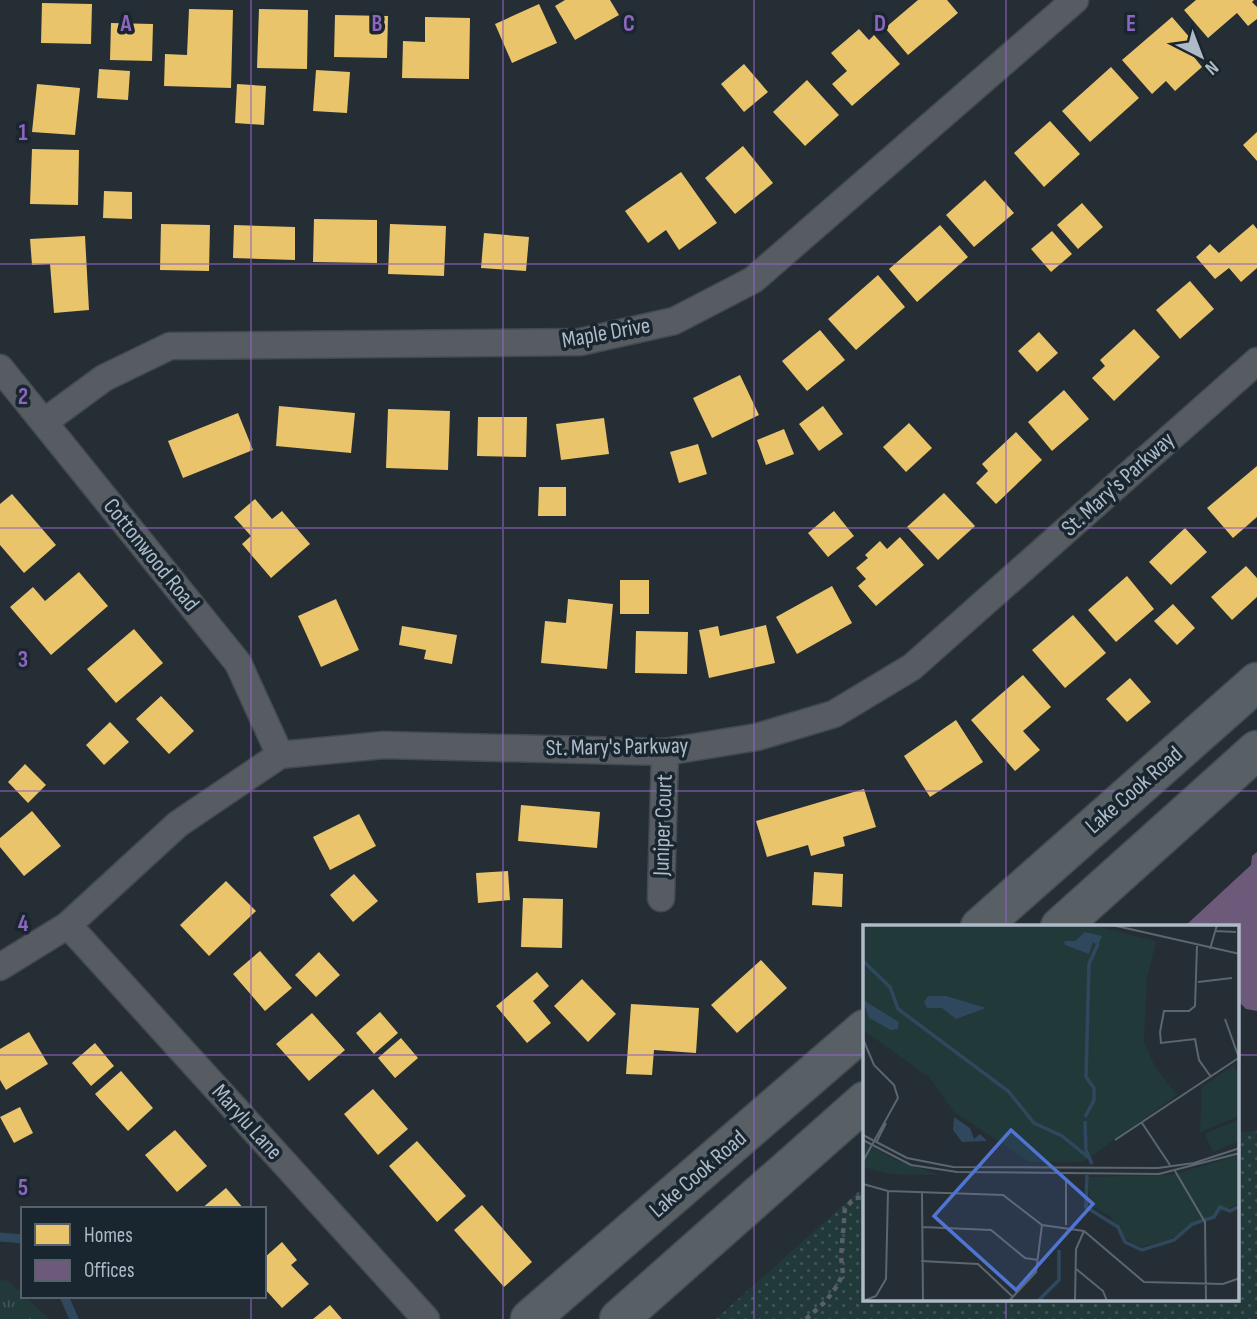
<svg xmlns="http://www.w3.org/2000/svg" width="1257" height="1319" font-family="'Sofia Sans Condensed',sans-serif">
	<style>
		.grass { fill: url(#grass-dots) }
		.park { fill: url(#park-tufts) }
		.homes { fill: #e9c46a }
		.offices { fill: #6d597a }
		.lines { fill: none; stroke-linecap: round; stroke-linejoin: round }
		.stream { stroke: #2f485d; stroke-width: 9 }
		.street-casing { stroke: #434a4f; stroke-width: 29 }
		.primary-casing { stroke: #424b51; stroke-width: 41 }
		.path { stroke: #586066; stroke-width: 4.5; stroke-dasharray: 5 5; stroke-linecap: butt }
		.street { stroke: #565c62; stroke-width: 26 }
		.primary { stroke: #585f65; stroke-width: 38 }
		.grid { fill: none; stroke: #8f65c2; stroke-width: 2; stroke-opacity: 0.55 }
		.labels { text-anchor: middle; dominant-baseline: central; stroke-width: 7; stroke-linejoin: round; paint-order: stroke }
		.street-label { font-size: 23px; fill: #aebbc7; stroke: #19252f }
		.inset-river { fill: none; stroke: #2f485d; stroke-width: 3.5 }
		.inset-road { fill: none; stroke: #5c666f; stroke-width: 2 }
		.view { fill: #5074d2; fill-opacity: 0.15; stroke: #5074d2; stroke-width: 3.5 }
		.inset-edge { fill: none; stroke: #aebbc7; stroke-width: 3.5 }
		.grid-label { font-size: 23px; text-anchor: middle; font-weight: bold; fill: #8f65c2; stroke: #19252f; stroke-width: 7; stroke-linejoin: round; paint-order: stroke }
	</style>
	<defs>
		<pattern id="grass-dots" width="8" height="8" patternUnits="userSpaceOnUse" patternTransform="scale(1.75)"><rect width="8" height="8" fill="#22393a"/><path d="M2 2h.1M6 6h.1" fill="none" stroke="#405455" stroke-width="1.8" stroke-linecap="round"/></pattern>
		<pattern id="park-tufts" width="24" height="20" patternUnits="userSpaceOnUse" patternTransform="scale(1.75)"><rect width="24" height="20" fill="#22393a"/><path d="M3 7l-1-3M5 7V3M7 7l1-3M15 17l-1-3M17 17v-4M19 17l1-3" fill="none" stroke="#405455"/></pattern>
	</defs>
	<rect width="100%" height="100%" fill="#252e34"/>
	<polygon class="grass" points="1257,1131 1257,1319 716,1319 858,1192 865,1191 865,1300 1238,1300 1238,1133"/>
	<polygon class="park" points="7,1280 49,1319 0,1319 0,1281"/>
	<g class="homes">
		<polygon points="565,0 610,0 619,15 575,40 555,6"/>
		<polygon points="918,0 947,0 958,13 908,55 885,28"/>
		<polygon points="1196,0 1254,0 1252,2 1257,7 1257,19 1248,26 1237,13 1208,38 1184,10"/>
		<polygon points="42,3 92,4 91,44 41,43"/>
		<polygon points="539,4 557,43 512,63 495,24"/>
		<polygon points="189,9 233,10 231,88 164,86 165,54 187,55"/>
		<polygon points="259,9 308,10 307,69 257,68"/>
		<polygon points="335,15 388,16 387,58 334,57"/>
		<polygon points="425,17 470,18 469,79 402,78 403,41 425,42"/>
		<polygon points="1172,17 1197,46 1190,52 1202,67 1175,91 1166,81 1152,94 1122,60"/>
		<polygon points="111,23 153,24 152,61 110,60"/>
		<polygon points="859,29 869,40 874,35 900,64 852,106 832,84 847,71 831,53"/>
		<polygon points="744,64 768,92 744,112 721,84"/>
		<polygon points="1111,67 1139,98 1090,142 1062,111"/>
		<polygon points="99,69 130,71 128,100 97,98"/>
		<polygon points="316,70 350,72 347,113 313,111"/>
		<polygon points="807,80 839,115 805,146 773,112"/>
		<polygon points="37,84 80,88 75,135 32,132"/>
		<polygon points="237,84 266,86 264,125 235,123"/>
		<polygon points="1050,121 1080,154 1044,187 1014,153"/>
		<polygon points="1257,132 1257,161 1243,145"/>
		<polygon points="743,146 773,183 735,214 705,178"/>
		<polygon points="32,149 79,150 78,205 30,204"/>
		<polygon points="681,172 717,223 679,250 666,230 648,243 625,211"/>
		<polygon points="985,180 1014,213 974,247 946,215"/>
		<polygon points="104,191 132,192 132,219 103,218"/>
		<polygon points="1082,203 1103,227 1078,249 1057,225"/>
		<polygon points="314,219 377,220 377,263 313,262"/>
		<polygon points="161,224 210,225 209,271 160,270"/>
		<polygon points="390,224 446,226 444,276 388,274"/>
		<polygon points="1253,224 1257,229 1257,268 1241,282 1229,268 1215,279 1196,257 1210,244 1219,253"/>
		<polygon points="234,225 295,227 295,260 233,258"/>
		<polygon points="940,225 968,257 917,302 889,269"/>
		<polygon points="1052,231 1072,254 1051,272 1031,249"/>
		<polygon points="484,233 529,237 526,271 481,268"/>
		<polygon points="85,236 89,310 54,313 50,264 32,265 30,239"/>
		<polygon points="878,275 905,307 856,350 828,319"/>
		<polygon points="1190,281 1214,309 1180,339 1156,310"/>
		<polygon points="1134,329 1160,357 1114,401 1092,378 1105,366 1100,360"/>
		<polygon points="820,330 845,360 807,391 782,361"/>
		<polygon points="1039,332 1058,353 1037,372 1018,351"/>
		<polygon points="740,375 759,415 712,438 693,398"/>
		<polygon points="1064,390 1089,419 1052,451 1028,422"/>
		<polygon points="279,406 355,413 351,453 276,446"/>
		<polygon points="823,406 843,434 819,451 799,424"/>
		<polygon points="388,409 450,411 448,470 386,468"/>
		<polygon points="238,413 253,450 183,478 168,441"/>
		<polygon points="478,417 527,417 526,457 477,456"/>
		<polygon points="604,418 609,454 561,460 556,424"/>
		<polygon points="909,423 932,448 906,472 883,447"/>
		<polygon points="784,429 794,454 766,465 757,440"/>
		<polygon points="1016,432 1042,460 996,504 976,483 988,471 982,464"/>
		<polygon points="698,444 707,474 679,483 670,452"/>
		<polygon points="1257,466 1257,517 1233,538 1207,508"/>
		<polygon points="539,487 566,487 566,516 538,516"/>
		<polygon points="944,493 975,526 938,560 907,527"/>
		<polygon points="12,494 56,545 24,573 0,545 0,504"/>
		<polygon points="255,499 272,519 282,511 310,544 271,578 242,544 251,536 234,517"/>
		<polygon points="834,511 854,536 828,557 808,533"/>
		<polygon points="1185,528 1207,552 1171,585 1149,562"/>
		<polygon points="900,537 924,565 876,606 858,586 866,579 856,568 868,558 865,555 880,541 887,549"/>
		<polygon points="1246,566 1257,578 1257,597 1232,620 1211,597"/>
		<polygon points="79,572 108,606 51,655 10,607 33,587 45,601"/>
		<polygon points="1127,576 1154,609 1116,642 1088,610"/>
		<rect x="620" y="580" width="29" height="34"/>
		<polygon points="832,586 852,623 797,654 776,617"/>
		<polygon points="336,599 359,650 321,667 298,616"/>
		<polygon points="568,599 613,604 607,669 541,663 545,621 566,623"/>
		<polygon points="1173,604 1195,628 1177,645 1154,621"/>
		<polygon points="1073,615 1106,653 1065,688 1032,650"/>
		<polygon points="766,625 775,663 709,678 699,630 718,626 720,636"/>
		<polygon points="402,626 457,635 452,664 424,659 426,650 399,645"/>
		<polygon points="134,629 163,663 116,703 87,669"/>
		<polygon points="636,631 688,632 687,674 635,673"/>
		<polygon points="1023,675 1051,707 1023,731 1040,750 1015,771 971,720"/>
		<polygon points="1130,678 1151,702 1127,722 1106,699"/>
		<polygon points="161,696 194,731 169,754 136,719"/>
		<polygon points="956,720 983,762 930,797 904,756"/>
		<polygon points="110,722 129,742 104,765 86,745"/>
		<polygon points="25,764 46,785 28,803 8,782"/>
		<polygon points="864,789 876,827 843,837 845,846 811,856 808,845 767,857 756,821"/>
		<polygon points="521,805 600,812 597,848 518,841"/>
		<polygon points="32,811 61,846 24,876 0,847 0,838"/>
		<polygon points="359,814 376,846 330,870 313,837"/>
		<polygon points="508,871 510,900 478,903 476,873"/>
		<polygon points="814,872 843,874 842,907 812,905"/>
		<polygon points="354,874 378,901 353,922 330,895"/>
		<polygon points="226,881 256,911 209,956 180,925"/>
		<polygon points="523,898 563,899 562,948 521,947"/>
		<polygon points="260,951 292,988 265,1011 233,974"/>
		<polygon points="319,952 340,975 316,997 295,975"/>
		<polygon points="761,960 787,988 737,1033 711,1005"/>
		<polygon points="537,972 549,986 533,1001 551,1023 527,1043 496,1006"/>
		<polygon points="582,979 616,1014 588,1042 554,1006"/>
		<polygon points="631,1004 699,1008 696,1053 654,1050 652,1075 626,1074"/>
		<polygon points="380,1012 398,1033 374,1054 356,1033"/>
		<polygon points="312,1013 345,1050 309,1081 276,1044"/>
		<polygon points="29,1032 48,1064 6,1090 0,1080 0,1049"/>
		<polygon points="401,1038 418,1058 395,1078 378,1058"/>
		<polygon points="95,1043 114,1066 91,1086 72,1063"/>
		<polygon points="121,1071 153,1108 128,1131 95,1094"/>
		<polygon points="373,1089 408,1129 378,1155 344,1114"/>
		<polygon points="20,1107 33,1133 14,1143 0,1117"/>
		<polygon points="175,1130 207,1166 177,1192 145,1155"/>
		<polygon points="417,1141 466,1196 437,1222 389,1166"/>
		<polygon points="226,1188 244,1209 201,1209"/>
		<polygon points="482,1205 532,1262 504,1287 454,1230"/>
		<polygon points="282,1242 297,1260 291,1265 309,1284 282,1308 264,1288 264,1258"/>
		<polygon points="330,1305 342,1319 313,1319"/>
	</g>
	<polygon class="offices" points="1257,852 1257,1011 1246,1009 1238,1001 1238,927 1184,927 1251,865 1252,856"/>
	<g class="lines">
		<g class="stream">
			<polyline points="0,1237 23,1239"/>
			<polyline points="64,1296 74,1319"/>
		</g>
		<g class="street-casing">
			<g id="street">
				<polyline points="0,368 238,663 280,755"/>
				<polyline points="44,422 104,378 170,346 580,342 674,321 753,280 1075,0"/>
				<polyline points="661,898 665,752"/>
				<polyline points="68,925 426,1319"/>
				<polyline points="0,967 68,925 178,824 280,755 384,745 665,752 757,737 834,714 912,667 1257,361"/>
			</g>
		</g>
		<g class="primary-casing">
			<g id="primary">
				<polyline points="980,927 1257,682"/>
				<polyline points="1060,927 1257,750"/>
				<polyline points="530,1319 865,1029"/>
				<polyline points="619,1319 865,1101"/>
			</g>
		</g>
		<polyline class="path" points="806,1319 826,1301 837,1286 843,1274 841,1257 845,1208 855,1198 865,1197"/>
		<use href="#street" class="street"/>
		<use href="#primary" class="primary"/>
	</g>
	<path class="grid" d="M 251,0 L 251,1209M 503,0 L 503,1319M 754,0 L 754,1319M 1006,0 L 1006,927M 0,264 L 1257,264M 0,528 L 1257,528M 0,791 L 1257,791M 0,1055 L 865,1055M 1238,1055 L 1257,1055M 251,1296 L 251,1319M 1006,1300 L 1006,1319"/>
	<g class="labels">
		<g class="street-label">
			<text transform="translate(606 333) rotate(-10)">Maple Drive</text>
			<text transform="translate(1118 484) rotate(-42)">St. Mary's Parkway</text>
			<text transform="translate(151 555) rotate(51)">Cottonwood Road</text>
			<text transform="translate(617 747) rotate(-1)">St. Mary's Parkway</text>
			<text transform="translate(1134 790) rotate(-41)">Lake Cook Road</text>
			<text transform="translate(663 825) rotate(-88)">Juniper Court</text>
			<text transform="translate(247 1122) rotate(48)">Marylu Lane</text>
			<text transform="translate(698 1174) rotate(-41)">Lake Cook Road</text>
		</g>
	</g>
	<g transform="translate(863 925)">
		<rect width="376" height="376" fill="#252e34"/>
		<path d="M 0,0 L 229,0 L 293,16 L 284,54 L 281,116 L 292,142 L 314,170 L 220,237 L 167,237 L 91,187 L 66,152 L 0,105 Z" fill="#22393a"/>
		<path d="M 370,141 L 376,151 L 376,191 L 337,207 L 339,162 Z" fill="#22393a"/>
		<path d="M 0,217 L 35,236 L 77,250 L 26,249 L 0,242 ZM 376,230 L 376,278 L 305,315 L 278,322 L 263,314 L 247,291 L 228,281 L 225,252 L 309,250 Z" fill="#22393a"/>
		<path d="M 376,194 L 376,216 L 350,227 L 342,209 ZM 376,235 L 376,271 L 354,264 L 346,267 L 340,249 ZM 266,254 L 279,283 L 250,287 L 240,263 ZM 291,288 L 294,290 L 296,313 L 277,309 L 268,293 L 268,289 Z" fill="#22393a"/>
		<path d="M 222,7 L 239,11 L 235,21 L 230,17 L 226,29 L 202,20 L 201,16 L 212,16 ZM 65,71 L 83,71 L 123,83 L 93,94 L 79,83 L 64,83 L 61,77 ZM 0,75 L 36,97 L 35,104 L 28,105 L 6,93 ZM 91,192 L 107,203 L 111,214 L 117,209 L 124,216 L 99,217 L 90,205 Z" fill="#2f485d"/>
		<path class="inset-river" d="M 0,36 L 27,62 L 35,84 L 145,166 L 171,198 L 199,211 L 226,233M 222,192 L 231,175 L 231,163 L 223,152 L 226,39 L 235,19M 222,196 L 223,225 L 229,239M 224,250 L 223,282 L 255,302 L 262,317 L 279,325 L 311,315 L 329,299 L 351,292 L 357,282 L 367,286 L 377,281M 175,376 L 196,355 L 196,325"/>
		<path class="inset-road" d="M 249,0 L 377,29M 352,6 L 373,7M 334,21 L 332,81 L 326,86 L 301,86 L 297,107 L 298,118 L 332,114 L 336,135 L 348,152M 347,24 L 354,0M 335,57 L 369,53M 362,94 L 376,133M 0,114 L 11,140 L 31,160 L 35,173 L 0,236M 279,198 L 307,240M 0,210 L 44,233 L 90,242 L 295,243 L 331,238 L 377,223M 0,215 L 48,240 L 94,247 L 296,249 L 377,228M 252,215 L 377,132M 13,218 L 23,198M 312,246 L 342,297 L 343,376M 203,253 L 203,300M 0,259 L 25,266 L 140,270 L 179,300 L 221,306 L 281,357 L 360,359 L 377,353M 59,268 L 60,376M 59,302 L 128,305 L 162,333 L 175,335M 58,336 L 115,339 L 150,372M 212,343 L 240,366 L 244,376M 0,376 L 13,371 L 23,354 L 25,266M 146,376 L 173,347 L 179,300M 212,376 L 213,324 L 221,306"/>
		<path class="view" d="M 148,205 L 230,279 L 153,365 L 71,291 Z"/>
		<rect width="376" height="376" class="inset-edge"/>
	</g>
	<g class="grid-label">
		<text x="126" y="31">A</text>
		<text x="377" y="31">B</text>
		<text x="629" y="31">C</text>
		<text x="880" y="31">D</text>
		<text x="1131" y="31">E</text>
		<text x="23" y="140">1</text>
		<text x="23" y="404">2</text>
		<text x="23" y="667">3</text>
		<text x="23" y="931">4</text>
		<text x="23" y="1195">5</text>
	</g>
	<rect x="21" y="1207" width="245" height="91" fill="#19252f" stroke="#55616c" stroke-width="2"/>
	<rect x="35" y="1224" width="35" height="21" fill="#e9c46a" stroke="#55616c" stroke-width="2"/>
	<text x="84" y="1242" font-size="21" fill="#aebbc7">Homes</text>
	<rect x="35" y="1260" width="35" height="21" fill="#6d597a" stroke="#55616c" stroke-width="2"/>
	<text x="84" y="1277" font-size="21" fill="#aebbc7">Offices</text>
	<g transform="translate(1201 56) rotate(138)" stroke="#19252f" stroke-width="5" paint-order="stroke">
	<path d="M0-5L12 26L0 18L-12 26Z" fill="#aebbc7"/>
	<text y="-10" font-size="19" font-weight="bold" text-anchor="middle" fill="#aebbc7">N</text>
	</g>
</svg>
